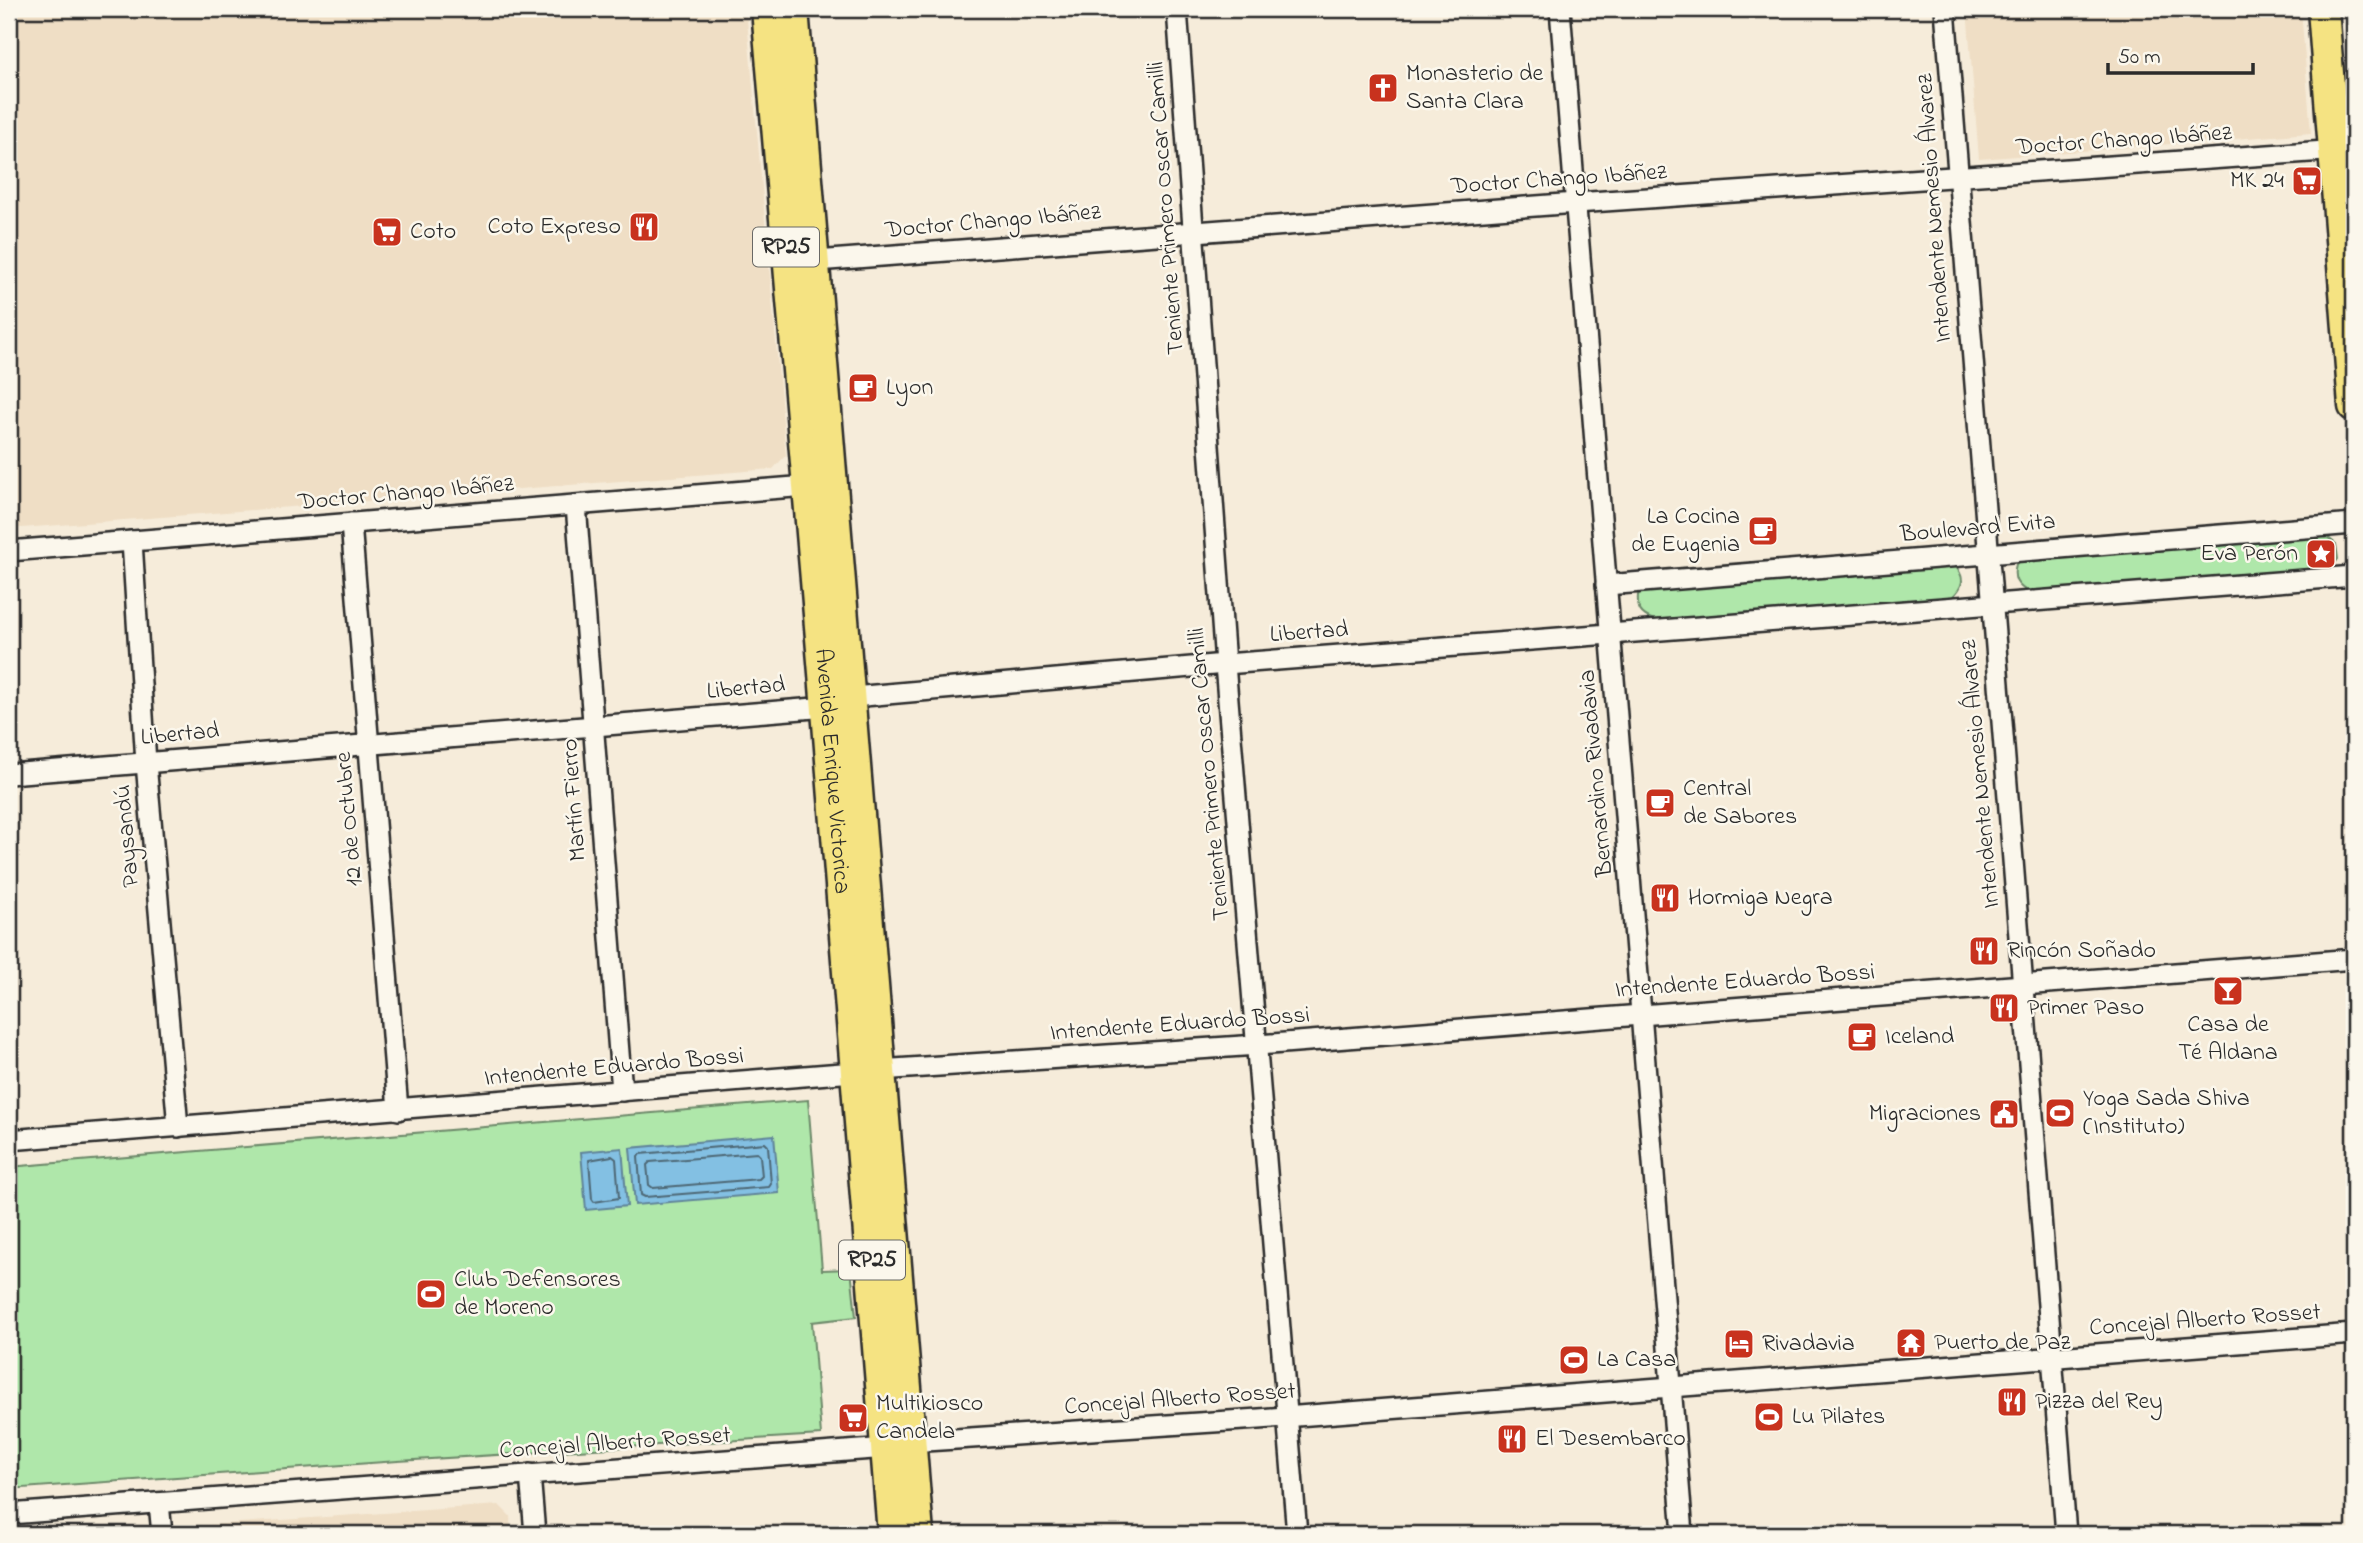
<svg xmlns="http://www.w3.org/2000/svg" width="2363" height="1543" font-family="'Indie Flower',sans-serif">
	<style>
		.built { fill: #efdec5 }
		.green { fill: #afe7aa; stroke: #6d896a; stroke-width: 2 }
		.water { fill: #83c0e3; stroke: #608499; stroke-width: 2 }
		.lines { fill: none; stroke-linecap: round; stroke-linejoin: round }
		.shore { stroke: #4e6775; stroke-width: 2 }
		.street-casing { stroke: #2b2b2b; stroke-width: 24 }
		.primary-casing { stroke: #2b2b2b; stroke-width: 35 }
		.street { stroke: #fbf7ec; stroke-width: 19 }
		.primary { stroke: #f5e382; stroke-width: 30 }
		.labels { text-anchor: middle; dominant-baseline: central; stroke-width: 5; stroke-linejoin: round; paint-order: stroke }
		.shield { fill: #fbf7ec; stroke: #696865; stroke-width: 2 }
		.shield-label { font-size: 23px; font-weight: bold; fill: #2b2b2b }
		.poi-label { font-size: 24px; fill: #2b2b2b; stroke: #fbf7ec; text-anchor: start }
		.street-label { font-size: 24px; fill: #2b2b2b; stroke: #fbf7ec }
	</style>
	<rect width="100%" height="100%" fill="#f6ecda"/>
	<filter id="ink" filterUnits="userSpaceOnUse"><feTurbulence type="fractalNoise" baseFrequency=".0143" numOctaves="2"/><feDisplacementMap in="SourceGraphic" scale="14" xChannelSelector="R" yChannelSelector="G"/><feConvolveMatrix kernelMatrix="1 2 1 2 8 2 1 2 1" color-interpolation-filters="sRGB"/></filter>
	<g filter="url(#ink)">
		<g class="built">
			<polygon points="9,9 746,9 786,455 773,469 9,529"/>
			<polygon points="1967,9 2301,9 2311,133 1979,159"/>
			<polygon points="499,1505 510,1516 511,1534 187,1534 195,1526"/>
		</g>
		<g class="green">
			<path d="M 2326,536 L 2336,544 L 2338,559 L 2330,570 L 2030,593 C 2017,586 2012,579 2016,564 L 2023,559 Z"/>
			<path d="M 1954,565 C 1966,577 1964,587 1951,598 L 1654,620 C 1640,615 1637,609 1638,595 L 1644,589 Z"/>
			<polygon points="808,1100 822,1270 851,1269 856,1317 812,1322 821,1435 398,1461 9,1489 9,1167"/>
		</g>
		<g class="water">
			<polygon points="774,1135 779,1193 635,1205 630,1148"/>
			<polygon points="622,1148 627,1206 586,1210 581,1152"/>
		</g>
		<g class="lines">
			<g class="shore">
				<polygon points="765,1143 768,1146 771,1184 769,1187 645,1197 641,1195 638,1157 640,1154"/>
				<polygon points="757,1153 760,1156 762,1176 759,1179 653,1188 649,1185 647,1165 650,1162"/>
				<polygon points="612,1156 616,1159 619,1198 594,1202 592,1199 589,1160"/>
			</g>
			<g class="street-casing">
				<g id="street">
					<polyline points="1177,9 1225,664 1297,1534"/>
					<polyline points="1560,9 1683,1534"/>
					<path d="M 1945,9 C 1982,518 2030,1025 2066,1534"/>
					<polyline points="803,262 1576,203 2354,149"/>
					<polyline points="576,505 622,1091"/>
					<polyline points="351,523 398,1110"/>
					<polyline points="132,541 146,763 178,1127"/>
					<polyline points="9,551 807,486"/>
					<polyline points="1606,585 2354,524"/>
					<polyline points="9,774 827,707 864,696 1225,664 2354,576"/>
					<polyline points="9,1140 879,1070 1258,1045 2354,959"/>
					<polyline points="530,1474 535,1534"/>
					<polyline points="159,1503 162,1534"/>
					<polyline points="9,1514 887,1448 910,1442 1259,1419 2354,1334"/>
				</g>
			</g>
			<g class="primary-casing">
				<g id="primary">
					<path id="s1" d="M 767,9 L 824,673 L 893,1534"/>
					<path d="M 793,9 C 830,518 877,1026 918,1534"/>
					<polyline points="2323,9 2354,406"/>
				</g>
			</g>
			<use href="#street" class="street"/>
			<use href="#primary" class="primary"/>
		</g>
	</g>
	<defs>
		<g id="church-square" transform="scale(1.575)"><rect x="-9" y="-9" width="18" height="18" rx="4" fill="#c8321e" stroke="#fbf7ec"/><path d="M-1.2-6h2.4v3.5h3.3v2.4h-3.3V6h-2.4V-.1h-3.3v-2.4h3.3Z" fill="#fff"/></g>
		<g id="supermarket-square" transform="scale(1.575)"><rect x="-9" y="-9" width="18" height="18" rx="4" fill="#c8321e" stroke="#fbf7ec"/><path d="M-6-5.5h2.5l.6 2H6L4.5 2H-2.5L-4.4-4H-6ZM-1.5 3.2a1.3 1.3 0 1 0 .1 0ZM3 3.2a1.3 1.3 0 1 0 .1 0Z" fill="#fff"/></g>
		<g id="restaurant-square" transform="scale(1.575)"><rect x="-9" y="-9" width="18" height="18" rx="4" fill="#c8321e" stroke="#fbf7ec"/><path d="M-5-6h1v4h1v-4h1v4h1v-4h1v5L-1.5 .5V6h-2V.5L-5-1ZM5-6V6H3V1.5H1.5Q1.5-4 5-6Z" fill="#fff"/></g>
		<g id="cafe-square" transform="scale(1.575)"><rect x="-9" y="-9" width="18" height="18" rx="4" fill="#c8321e" stroke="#fbf7ec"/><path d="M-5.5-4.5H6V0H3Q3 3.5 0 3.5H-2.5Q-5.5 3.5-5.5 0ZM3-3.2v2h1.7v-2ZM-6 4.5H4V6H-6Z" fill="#fff"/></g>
		<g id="sight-square" transform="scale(1.575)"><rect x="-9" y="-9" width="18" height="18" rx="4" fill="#c8321e" stroke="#fbf7ec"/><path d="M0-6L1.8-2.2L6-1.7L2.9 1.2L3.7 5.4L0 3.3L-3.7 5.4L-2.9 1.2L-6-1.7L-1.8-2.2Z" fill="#fff"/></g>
		<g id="bar-square" transform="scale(1.575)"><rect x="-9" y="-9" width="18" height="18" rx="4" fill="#c8321e" stroke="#fbf7ec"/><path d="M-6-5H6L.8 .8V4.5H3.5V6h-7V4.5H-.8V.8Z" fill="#fff"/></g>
		<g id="stadium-square" transform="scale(1.575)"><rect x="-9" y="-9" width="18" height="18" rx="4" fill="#c8321e" stroke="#fbf7ec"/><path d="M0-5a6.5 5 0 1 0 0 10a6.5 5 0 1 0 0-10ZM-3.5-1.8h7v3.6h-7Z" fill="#fff"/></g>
		<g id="civic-square" transform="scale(1.575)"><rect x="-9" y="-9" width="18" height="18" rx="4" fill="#c8321e" stroke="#fbf7ec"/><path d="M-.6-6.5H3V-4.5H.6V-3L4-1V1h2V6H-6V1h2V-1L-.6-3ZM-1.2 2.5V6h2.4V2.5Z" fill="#fff"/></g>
		<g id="temple-square" transform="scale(1.575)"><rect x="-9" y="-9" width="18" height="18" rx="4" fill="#c8321e" stroke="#fbf7ec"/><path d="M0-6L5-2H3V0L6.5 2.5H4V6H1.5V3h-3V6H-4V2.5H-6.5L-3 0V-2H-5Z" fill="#fff"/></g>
		<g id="hotel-square" transform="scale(1.575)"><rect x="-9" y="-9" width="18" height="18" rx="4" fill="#c8321e" stroke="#fbf7ec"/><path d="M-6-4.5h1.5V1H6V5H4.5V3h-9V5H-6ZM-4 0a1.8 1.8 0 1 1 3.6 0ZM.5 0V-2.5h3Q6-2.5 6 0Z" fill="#fff"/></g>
	</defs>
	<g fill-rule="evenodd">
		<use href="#church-square" x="1383" y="88"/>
		<use href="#supermarket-square" x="2307" y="181"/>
		<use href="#restaurant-square" x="644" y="227"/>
		<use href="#supermarket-square" x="387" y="232"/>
		<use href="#cafe-square" x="863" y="388"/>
		<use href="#cafe-square" x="1763" y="531"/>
		<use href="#sight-square" x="2321" y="554"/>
		<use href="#cafe-square" x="1660" y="803"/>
		<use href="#restaurant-square" x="1665" y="898"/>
		<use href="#restaurant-square" x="1984" y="951"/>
		<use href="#bar-square" x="2228" y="991"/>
		<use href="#restaurant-square" x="2004" y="1008"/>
		<use href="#cafe-square" x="1862" y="1037"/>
		<use href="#stadium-square" x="2060" y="1113"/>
		<use href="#civic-square" x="2004" y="1114"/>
		<use href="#stadium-square" x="431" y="1294"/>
		<use href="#temple-square" x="1911" y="1343"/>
		<use href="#hotel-square" x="1739" y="1344"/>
		<use href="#stadium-square" x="1574" y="1360"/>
		<use href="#restaurant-square" x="2012" y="1402"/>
		<use href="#stadium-square" x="1769" y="1417"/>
		<use href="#supermarket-square" x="853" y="1418"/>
		<use href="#restaurant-square" x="1512" y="1439"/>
	</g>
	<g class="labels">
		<g class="shield">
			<rect x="753" y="227.5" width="66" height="39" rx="5"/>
			<rect x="839" y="1240.5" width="66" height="39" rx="5"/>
		</g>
		<g class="shield-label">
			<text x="786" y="247">RP25</text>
			<text x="872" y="1260">RP25</text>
		</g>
		<g class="poi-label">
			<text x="1406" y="74">Monasterio de<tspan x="1406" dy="28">Santa Clara</tspan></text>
			<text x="2284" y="181" text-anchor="end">MK 24</text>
			<text x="621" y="227" text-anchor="end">Coto Expreso</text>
			<text x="410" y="232">Coto</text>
			<text x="886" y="388">Lyon</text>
			<text x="1740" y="517" text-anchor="end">La Cocina<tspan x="1740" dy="28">de Eugenia</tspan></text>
			<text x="2298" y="554" text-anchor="end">Eva Perón</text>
			<text x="1683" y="789">Central<tspan x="1683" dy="28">de Sabores</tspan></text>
			<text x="1688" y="898">Hormiga Negra</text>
			<text x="2007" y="951">Rincón Soñado</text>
			<text x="2027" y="1008">Primer Paso</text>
			<text x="2228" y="1025" text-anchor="middle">Casa de<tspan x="2228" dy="28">Té Aldana</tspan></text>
			<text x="1885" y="1037">Iceland</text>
			<text x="2083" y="1099">Yoga Sada Shiva<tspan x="2083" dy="28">(Instituto)</tspan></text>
			<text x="1981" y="1114" text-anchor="end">Migraciones</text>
			<text x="454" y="1280">Club Defensores<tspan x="454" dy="28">de Moreno</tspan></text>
			<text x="1934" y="1343">Puerto de Paz</text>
			<text x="1762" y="1344">Rivadavia</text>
			<text x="1597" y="1360">La Casa</text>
			<text x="2035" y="1402">Pizza del Rey</text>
			<text x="876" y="1404">Multikiosco<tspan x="876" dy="28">Candela</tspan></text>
			<text x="1792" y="1417">Lu Pilates</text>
			<text x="1535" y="1439">El Desembarco</text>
		</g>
		<g class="street-label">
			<text transform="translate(2124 141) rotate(-4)">Doctor Chango Ibáñez</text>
			<text transform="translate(1559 180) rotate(-4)">Doctor Chango Ibáñez</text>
			<text transform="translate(1167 208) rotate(-94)">Teniente Primero Oscar Camilli</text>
			<text transform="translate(1935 208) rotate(-94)">Intendente Nemesio Álvarez</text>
			<text transform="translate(993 222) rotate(-5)">Doctor Chango Ibáñez</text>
			<text transform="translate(406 494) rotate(-5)">Doctor Chango Ibáñez</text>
			<text transform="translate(1978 529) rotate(-5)">Boulevard Evita</text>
			<text transform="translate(1309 633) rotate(-4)">Libertad</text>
			<text transform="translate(746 689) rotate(-5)">Libertad</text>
			<text transform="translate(180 735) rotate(-5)">Libertad</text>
			<text stroke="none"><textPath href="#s1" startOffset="765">Avenida Enrique Victorica</textPath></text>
			<text transform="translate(1597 773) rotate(-95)">Bernardino Rivadavia</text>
			<text transform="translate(1210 774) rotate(-95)">Teniente Primero Oscar Camilli</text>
			<text transform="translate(1981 774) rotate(-95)">Intendente Nemesio Álvarez</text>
			<text transform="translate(575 800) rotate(-94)">Martín Fierro</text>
			<text transform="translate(350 819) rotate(-95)">12 de Octubre</text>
			<text transform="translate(128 836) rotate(-95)">Paysandú</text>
			<text transform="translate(1745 982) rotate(-4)">Intendente Eduardo Bossi</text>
			<text transform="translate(1180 1025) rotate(-4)">Intendente Eduardo Bossi</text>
			<text transform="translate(614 1068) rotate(-5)">Intendente Eduardo Bossi</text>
			<text transform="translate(2205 1321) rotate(-4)">Concejal Alberto Rosset</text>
			<text transform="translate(1180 1400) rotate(-4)">Concejal Alberto Rosset</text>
			<text transform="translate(615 1444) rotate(-4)">Concejal Alberto Rosset</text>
		</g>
	</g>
	<rect width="2363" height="1543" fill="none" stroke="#fbf7ec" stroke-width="35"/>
	<rect x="18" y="18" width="2328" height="1508" fill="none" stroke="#2b2b2b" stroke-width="2.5" filter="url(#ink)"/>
	<path d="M2108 63v10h145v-10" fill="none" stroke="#2b2b2b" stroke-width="3.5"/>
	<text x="2118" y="63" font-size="21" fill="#2b2b2b" stroke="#fbf7ec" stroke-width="5" paint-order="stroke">50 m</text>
</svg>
